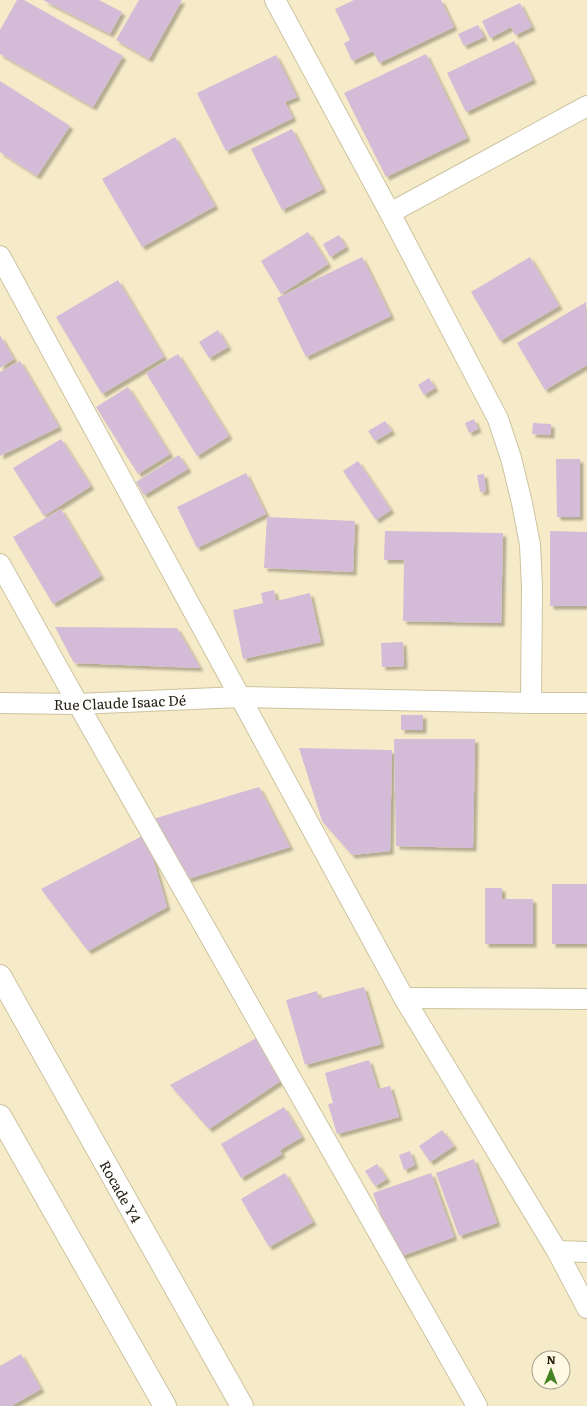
<svg xmlns="http://www.w3.org/2000/svg" width="587" height="1406" font-family="Literata,serif">
	<style>
		.building { fill: #d4bbd8; filter: url(#shadow) }
		.lines { fill: none; stroke-linecap: round; stroke-linejoin: round }
		.street-casing { stroke: #cdc3a0; stroke-width: 22 }
		.highway-casing { stroke: #cdc3a0; stroke-width: 24 }
		.street { stroke: #fff; stroke-width: 20 }
		.highway { stroke: #fff; stroke-width: 22 }
		.labels { text-anchor: middle; dominant-baseline: central; stroke-width: 4; stroke-linejoin: round; paint-order: stroke }
		.street-label { font-size: 14px; fill: #242013; stroke: #fff9e3 }
	</style>
	<defs>
		<filter id="shadow"><feDropShadow dx="3.5" dy="3.5" stdDeviation="1" flood-color="#0004"/></filter>
	</defs>
	<rect width="100%" height="100%" fill="#f6ebc8"/>
	<g class="building">
		<polygon points="17,0 24,0 123,56 93,107 0,54 0,30"/>
		<polygon points="43,0 99,0 122,12 110,34"/>
		<polygon points="139,0 182,0 149,59 116,40"/>
		<polygon points="354,0 441,0 454,27 379,63 373,51 352,61 344,43 350,40 335,9"/>
		<polygon points="520,3 532,27 515,35 511,27 490,38 482,21"/>
		<polygon points="478,25 484,37 464,46 458,34"/>
		<polygon points="514,41 533,80 466,112 447,73"/>
		<polygon points="426,54 467,138 386,177 344,93"/>
		<polygon points="276,55 297,97 285,102 293,118 226,151 197,93"/>
		<polygon points="0,81 70,126 37,176 0,152"/>
		<polygon points="292,129 323,189 282,210 251,149"/>
		<polygon points="175,137 215,206 142,247 102,179"/>
		<polygon points="308,232 328,264 281,294 261,261"/>
		<polygon points="339,235 346,247 330,257 323,244"/>
		<polygon points="362,257 391,316 306,357 277,298"/>
		<polygon points="530,257 559,306 500,341 471,292"/>
		<polygon points="118,280 164,357 102,394 56,317"/>
		<polygon points="586,302 587,365 545,390 517,343"/>
		<polygon points="218,330 228,347 209,358 199,342"/>
		<polygon points="0,335 14,359 0,368"/>
		<polygon points="178,354 229,436 197,456 146,373"/>
		<polygon points="20,361 59,427 0,456 0,372"/>
		<polygon points="429,378 435,388 424,395 418,385"/>
		<polygon points="128,387 170,454 138,474 96,407"/>
		<polygon points="474,419 478,429 469,433 465,423"/>
		<polygon points="385,421 392,431 375,441 368,431"/>
		<polygon points="533,423 551,424 551,435 532,434"/>
		<polygon points="61,439 91,486 44,516 13,468"/>
		<polygon points="179,455 188,469 144,495 136,482"/>
		<polygon points="556,459 580,459 580,517 557,517"/>
		<polygon points="358,461 391,510 376,520 343,471"/>
		<polygon points="246,473 266,514 197,548 177,507"/>
		<polygon points="484,474 486,491 480,492 477,475"/>
		<polygon points="61,509 101,576 53,604 13,537"/>
		<polygon points="267,517 355,521 353,572 264,568"/>
		<polygon points="385,531 503,533 501,623 403,621 404,560 384,560"/>
		<polygon points="550,531 587,532 587,606 550,606"/>
		<polygon points="274,590 276,601 310,593 321,642 243,659 233,610 263,603 261,593"/>
		<polygon points="55,627 177,628 200,668 74,663"/>
		<polygon points="403,642 404,666 382,667 381,643"/>
		<rect x="401" y="715" width="22" height="15"/>
		<polygon points="394,739 475,739 473,848 396,846"/>
		<polygon points="299,748 392,750 390,851 352,855 322,821"/>
		<polygon points="259,787 290,847 188,879 153,819"/>
		<polygon points="146,834 167,907 88,951 41,889"/>
		<rect x="552" y="884" width="35" height="60"/>
		<polygon points="485,888 502,888 502,899 533,899 533,944 485,944"/>
		<polygon points="364,987 381,1044 305,1065 286,1000 317,991 319,999"/>
		<polygon points="260,1036 285,1078 209,1129 170,1085"/>
		<polygon points="369,1060 378,1089 390,1086 399,1117 337,1134 328,1104 333,1103 325,1073"/>
		<polygon points="284,1107 302,1137 280,1150 282,1154 241,1178 221,1144"/>
		<polygon points="442,1130 454,1146 430,1162 419,1146"/>
		<polygon points="410,1151 415,1165 404,1170 399,1155"/>
		<polygon points="474,1159 497,1223 459,1236 436,1173"/>
		<polygon points="377,1164 387,1179 375,1186 365,1171"/>
		<polygon points="285,1173 313,1222 269,1247 241,1199"/>
		<polygon points="431,1173 454,1237 396,1258 373,1193"/>
		<polygon points="21,1354 41,1389 11,1406 0,1406 0,1366"/>
	</g>
	<g class="lines">
		<g class="street-casing">
			<g id="street">
				<polyline points="275,0 390,213 498,419 511,458 522,503 530,545 532,587 531,703"/>
				<polyline points="390,213 587,106"/>
				<polyline points="0,256 404,998 557,1251 587,1308"/>
				<polyline points="0,564 78,704 477,1406"/>
				<path id="s1" d="M 0,703 L 78,704 L 240,697 L 531,703 L 587,703"/>
				<polyline points="404,998 587,999"/>
				<polyline points="557,1251 587,1252"/>
			</g>
		</g>
		<g class="highway-casing">
			<g id="highway">
				<path id="s2" d="M 0,976 L 242,1406"/>
				<polyline points="0,1116 165,1406"/>
			</g>
		</g>
		<use href="#street" class="street"/>
		<use href="#highway" class="highway"/>
	</g>
	<g class="labels">
		<g class="street-label">
			<text stroke="none"><textPath href="#s1" startOffset="120">Rue Claude Isaac Dé</textPath></text>
			<text stroke="none"><textPath href="#s2" startOffset="247">Rocade Y4</textPath></text>
		</g>
	</g>
	<g transform="translate(551 1370) rotate(1)"><circle r="19" fill="#fff9e3" stroke="#a7a290"/>
	<path d="M0-3L7 15L0 10L-7 15Z" fill="#448322"/>
	<text y="-6" font-size="11" font-weight="bold" text-anchor="middle" fill="#242013">N</text>
	</g>
</svg>
